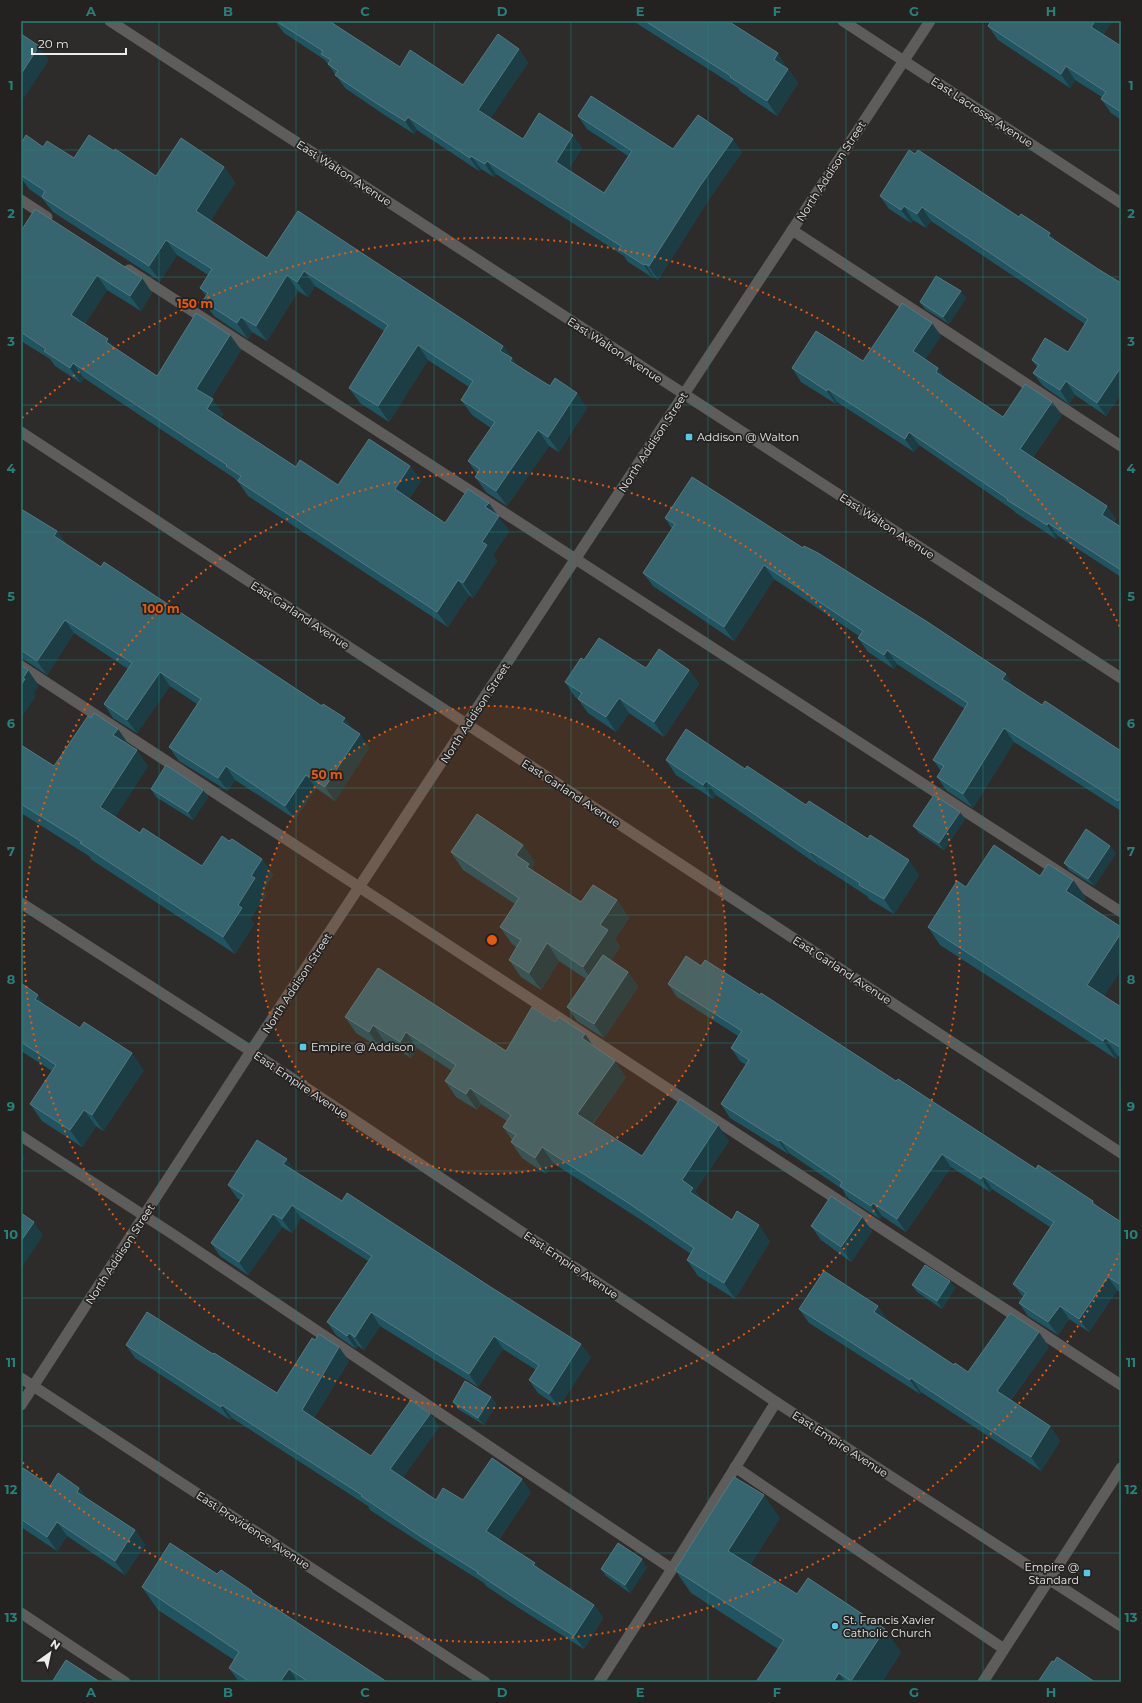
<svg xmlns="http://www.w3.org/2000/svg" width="1142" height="1703" font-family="Montserrat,sans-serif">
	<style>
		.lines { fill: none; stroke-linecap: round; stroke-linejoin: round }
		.service { stroke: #5e5d5c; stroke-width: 11 }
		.minor { stroke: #5e5d5c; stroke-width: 11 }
		.tertiary { stroke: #5e5d5c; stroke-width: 11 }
		.wall { fill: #205460 }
		.shaded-wall { fill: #1c3d44 }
		.building { fill: #36656f; stroke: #537a82 }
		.grid { fill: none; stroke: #25827a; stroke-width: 1; stroke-opacity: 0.55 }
		.ring { fill: none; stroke: #e8590c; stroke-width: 2; stroke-dasharray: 2 4 }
		.poi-dot { fill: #59c8e4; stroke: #232220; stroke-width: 1.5 }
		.labels { text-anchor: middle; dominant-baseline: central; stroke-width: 3.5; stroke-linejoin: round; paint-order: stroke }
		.street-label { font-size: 11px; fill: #ececea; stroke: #232220 }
		.poi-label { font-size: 11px; fill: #ececea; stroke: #232220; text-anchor: start }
		.centre { fill: #e8590c; stroke: #232220; stroke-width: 2 }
		.ring-label { font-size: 12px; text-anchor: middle; font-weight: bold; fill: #e8590c; stroke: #232220; stroke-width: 3.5; stroke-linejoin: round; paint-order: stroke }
		.neatline { fill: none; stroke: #25827a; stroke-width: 1.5 }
		.grid-label { font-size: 13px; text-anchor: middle; font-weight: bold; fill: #25827a }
	</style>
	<rect width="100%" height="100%" fill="#2d2c2a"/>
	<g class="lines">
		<g class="service">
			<polyline points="21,200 47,217"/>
			<polyline points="792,230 1121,446"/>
			<polyline points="129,270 1121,912"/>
			<polyline points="21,666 1121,1385"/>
			<polyline points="21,1136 174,1235 672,1569"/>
			<polyline points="735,1467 1004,1649"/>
			<polyline points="21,1613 125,1682"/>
			<polyline points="599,1682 672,1569 776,1402"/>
		</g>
		<g class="minor">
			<polyline points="110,21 1121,678"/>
			<polyline points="843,21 1121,203"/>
			<polyline points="21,432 1121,1153"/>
			<polyline points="21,1378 485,1682"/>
			<polyline points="983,1682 1121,1468"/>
		</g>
		<g class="tertiary">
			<polyline points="21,903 251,1051 776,1402 1121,1626"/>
			<polyline points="21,1405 251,1051 930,21"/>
		</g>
	</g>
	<g class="wall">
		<polygon points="275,21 332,21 334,24 400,67 463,85 519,49 528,63 490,118 523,139 582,148 568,170 604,193 628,156 587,129 578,116 673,149 742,152 709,199 658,280 654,277 653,278 628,262 624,256 496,174 494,177 481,169 479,171 417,130 414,134 386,116 345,88 325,60 284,33"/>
		<polygon points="633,21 728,21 787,68 798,83 777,116 740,91 738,88"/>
		<polygon points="988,21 1112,21 1103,35 1121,46 1121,120 1111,113 1101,99 1102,97 1075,80 1070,88 998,40 988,26 990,24"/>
		<polygon points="21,144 43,147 74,158 114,151 156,176 224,167 235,183 210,221 267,258 298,211 503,346 517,365 550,386 587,408 559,452 549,446 507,506 486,492 475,477 477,474 468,461 491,428 472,415 461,400 469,387 428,360 389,422 360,403 349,388 384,331 315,286 308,297 298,291 267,341 252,332 248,339 214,316 203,301 206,296 200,288 208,275 177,255 160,281 53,212 42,198 29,189 21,178"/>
		<polygon points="880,196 1019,217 1050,233 1055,240 1098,269 1121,283 1121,394 1106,416 1075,395 1069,404 1043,386 1033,373 1037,367 1032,360 1068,352 1085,324 931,221 926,228 913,220 911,223 889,209"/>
		<polygon points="21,231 142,278 152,293 141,311 107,290 85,324 114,348 157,376 230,335 241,350 211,398 223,414 221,418 296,467 338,485 410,466 421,481 409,499 445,523 497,515 509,531 493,555 497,561 473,598 469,595 448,627 248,496 239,483 234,478 84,378 81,383 55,366 50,359 21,341"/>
		<polygon points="966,298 949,324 925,309 920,302"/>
		<polygon points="941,336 925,359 938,368 945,378 1003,417 1062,415 1033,457 1116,519 1114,523 1121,527 1121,577 1058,536 1056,539 1016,513 1013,510 919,445 914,452 837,402 836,404 801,382 792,368 863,361"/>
		<polygon points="692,477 1042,705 1121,751 1121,811 1014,742 973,808 947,791 937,777 941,771 933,760 965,709 897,664 894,669 868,652 858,638 859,636 774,579 734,641 653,586 643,573 672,529 665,518"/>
		<polygon points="21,509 57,531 67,545 360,734 369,748 335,801 316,788 295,819 235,780 228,791 179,761 169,747 197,704 170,686 137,733 113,718 104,704 128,669 74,633 47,675 25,660 21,659"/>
		<polygon points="584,660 646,668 689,670 699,684 664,737 629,713 616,732 588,713 578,699 575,697 565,682"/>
		<polygon points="91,718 118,729 129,745 148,766 115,817 140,833 202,866 229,841 262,859 273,875 263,890 266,895 250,919 254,924 235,954 92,860 89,856 21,813 21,745 54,766"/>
		<polygon points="666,760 745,769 806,805 919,875 894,914 869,899 867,896 821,866 821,867 716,795 713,799 676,775"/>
		<polygon points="151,789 203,790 208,797 193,820 156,797"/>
		<polygon points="965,819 944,850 919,833 913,826"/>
		<polygon points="523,845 535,863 532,868 534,871 581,902 617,900 629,918 615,939 620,947 611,961 628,972 638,987 604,1038 577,1021 567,1007 586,979 559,961 541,990 521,977 509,960 516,947 512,944 500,927 515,904 463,870 451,852"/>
		<polygon points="1116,853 1094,886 1069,870 1064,863"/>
		<polygon points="1040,876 1073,880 1086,898 1083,902 1121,927 1121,970 1104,996 1121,1007 1121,1058 1118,1056 1116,1059 940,945 928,927"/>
		<polygon points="701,966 896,1081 1036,1169 1093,1201 1096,1206 1121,1222 1121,1293 1117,1290 1089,1332 1069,1319 1058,1335 1028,1316 1019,1303 1023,1297 1013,1284 1050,1227 992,1189 990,1192 951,1167 906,1232 882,1216 880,1219 849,1199 842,1189 789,1153 788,1154 730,1118 721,1104 746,1065 740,1061 731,1048 738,1036 677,997 668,984"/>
		<polygon points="21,983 45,1005 144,1070 103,1131 96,1126 82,1147 42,1121 30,1104 52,1071 21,1051"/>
		<polygon points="345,1017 506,1051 555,1022 585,1034 592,1045 626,1077 593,1124 642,1156 729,1141 695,1191 701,1199 732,1220 770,1241 735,1299 698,1276 687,1260 691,1254 641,1220 553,1163 546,1174 522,1158 511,1142 512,1140 503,1127 507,1121 481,1104 477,1110 456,1097 445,1081 452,1071 417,1048 411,1058 384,1041 380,1048 356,1033"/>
		<polygon points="296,1172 591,1357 559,1407 538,1393 529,1380 536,1370 503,1349 478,1387 380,1326 364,1350 358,1346 356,1349 336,1335 327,1322 368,1261 301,1218 292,1233 282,1227 248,1275 220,1256 211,1243 240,1200 237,1198 228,1185"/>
		<polygon points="862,1217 872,1231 851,1262 821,1240 811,1226"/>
		<polygon points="950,1281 955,1288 942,1309 917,1292 912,1285"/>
		<polygon points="799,1309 888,1320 888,1321 954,1365 968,1372 1049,1347 1011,1400 1050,1426 1060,1441 1041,1471 921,1392 920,1394 809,1323"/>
		<polygon points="126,1345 213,1354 277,1393 349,1361 314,1418 371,1456 430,1414 439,1427 403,1477 436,1500 463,1500 531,1492 499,1539 535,1563 539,1569 594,1605 603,1618 584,1649 522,1610 486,1586 484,1583 430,1549 370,1510 368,1506 232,1418 230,1420 135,1358"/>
		<polygon points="491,1397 496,1404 484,1425 458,1409 453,1402"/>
		<polygon points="21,1471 50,1486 79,1488 86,1498 135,1530 145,1545 125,1575 67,1536 57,1551 21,1527"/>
		<polygon points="780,1518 750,1565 797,1594 901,1652 882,1682 756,1682 778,1649 691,1593 675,1570"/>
		<polygon points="647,1567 630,1593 606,1576 601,1569"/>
		<polygon points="142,1587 252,1591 255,1594 387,1682 239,1682 229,1668 234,1660 158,1610"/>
	</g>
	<g class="shaded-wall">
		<polygon points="1093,21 1112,21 1102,36 1091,27"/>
		<polygon points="39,46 49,60 24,98 21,94 21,74"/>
		<polygon points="519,49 528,63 487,124 478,110"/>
		<polygon points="778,53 787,68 784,74 774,60"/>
		<polygon points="1066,66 1075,80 1070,88 1061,74"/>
		<polygon points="788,69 798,83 777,116 767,101"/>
		<polygon points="408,117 417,130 414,134 405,121"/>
		<polygon points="573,135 582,148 565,175 556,162"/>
		<polygon points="733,139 742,152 709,199 658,280 649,266 700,186"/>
		<polygon points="471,156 481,169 479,171 470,158"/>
		<polygon points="487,161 496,174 494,177 485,164"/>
		<polygon points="224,167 235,183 207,227 196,211"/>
		<polygon points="904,206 913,220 911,223 901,210"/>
		<polygon points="922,207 931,221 926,228 917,214"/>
		<polygon points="1050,233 1059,247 1048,236"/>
		<polygon points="166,240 177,255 160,281 149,266"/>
		<polygon points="645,264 654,277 653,278 644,265"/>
		<polygon points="304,271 315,286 308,297 297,282"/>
		<polygon points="97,275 107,290 81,330 71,315"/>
		<polygon points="287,275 298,291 267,341 256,326"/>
		<polygon points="142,278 152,293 141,311 130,296"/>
		<polygon points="961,291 966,298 949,324 943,317"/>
		<polygon points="241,317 252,332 248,339 237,323"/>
		<polygon points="932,323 941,336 922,364 913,351"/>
		<polygon points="230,335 241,350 207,404 196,389"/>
		<polygon points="108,339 119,354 106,342"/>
		<polygon points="418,345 428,360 389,422 378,406"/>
		<polygon points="503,346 523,374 500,351"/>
		<polygon points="73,363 84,378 81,383 70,368"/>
		<polygon points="1121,367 1121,394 1106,416 1097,403"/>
		<polygon points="938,368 947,381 936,372"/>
		<polygon points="1066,381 1075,395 1069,404 1060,390"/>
		<polygon points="828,389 837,402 836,404 827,391"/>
		<polygon points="577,393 587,408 559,452 548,437"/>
		<polygon points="213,399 223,414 217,424 207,409"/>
		<polygon points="1052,402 1062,415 1029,462 1020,449"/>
		<polygon points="538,430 549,446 507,506 496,491"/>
		<polygon points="909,432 919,445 914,452 905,439"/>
		<polygon points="410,466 421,481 406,504 395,489"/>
		<polygon points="489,503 509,531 493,555 497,561 473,598 463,583 482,542 485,507"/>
		<polygon points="1107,506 1116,519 1111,528 1102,515"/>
		<polygon points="1048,523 1058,536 1056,539 1047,525"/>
		<polygon points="57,531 67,545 54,536"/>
		<polygon points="764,565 774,579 734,641 724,627"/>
		<polygon points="458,580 469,595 448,627 437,612"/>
		<polygon points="65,620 74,633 47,675 37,661"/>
		<polygon points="887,650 897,664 894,669 884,655"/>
		<polygon points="28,670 39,686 34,693 36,696 21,718 21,685 23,678"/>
		<polygon points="689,670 699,684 664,737 654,722"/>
		<polygon points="160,672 170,686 137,733 127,720"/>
		<polygon points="1006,674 1015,688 1002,679"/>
		<polygon points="619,698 629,713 616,732 606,717"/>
		<polygon points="345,718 354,731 342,722"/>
		<polygon points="1004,728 1014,742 973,808 963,794"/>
		<polygon points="118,729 129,745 113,735"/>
		<polygon points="360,734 369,748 335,801 325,787"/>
		<polygon points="137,750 148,766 111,824 100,807"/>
		<polygon points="226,766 235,780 228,791 218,778"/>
		<polygon points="306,775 316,788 295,819 285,806"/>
		<polygon points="706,781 716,795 713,799 703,785"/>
		<polygon points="203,790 208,797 193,820 188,812"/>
		<polygon points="1121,797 1121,805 1118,801"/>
		<polygon points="960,812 965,819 944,850 939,843"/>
		<polygon points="523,845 535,863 532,868 541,882 516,855"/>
		<polygon points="1110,846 1116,853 1094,886 1088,879"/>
		<polygon points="811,852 821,866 821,867 811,853"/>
		<polygon points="262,859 273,875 263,890 266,895 250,919 254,924 235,954 223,937 251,876"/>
		<polygon points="909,860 919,875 894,914 884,899"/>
		<polygon points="1073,880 1086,898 1078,909 1066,891"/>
		<polygon points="617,900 629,918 615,939 620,947 595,985 583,967 600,925"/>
		<polygon points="1121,933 1121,970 1100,1003 1087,985"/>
		<polygon points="547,943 559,961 541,990 529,973"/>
		<polygon points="628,972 638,987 604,1038 594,1024"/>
		<polygon points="38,995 50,1012 35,999"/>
		<polygon points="373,1025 384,1041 380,1048 369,1032"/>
		<polygon points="406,1032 417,1048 411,1058 400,1042"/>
		<polygon points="585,1034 596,1050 582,1038"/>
		<polygon points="1105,1038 1118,1056 1116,1059 1103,1041"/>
		<polygon points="132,1053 144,1070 103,1131 92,1115"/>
		<polygon points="615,1061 626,1077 588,1130 577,1114"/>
		<polygon points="470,1088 481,1104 477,1110 466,1094"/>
		<polygon points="84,1110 96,1126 82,1147 70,1130"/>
		<polygon points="718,1125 729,1141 695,1191 704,1204 701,1208 682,1180"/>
		<polygon points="780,1140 789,1153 788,1154 779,1141"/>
		<polygon points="542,1147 553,1163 546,1174 535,1158"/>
		<polygon points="21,1153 25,1159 21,1164"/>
		<polygon points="942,1154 951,1167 906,1232 897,1219"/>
		<polygon points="287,1159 296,1172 283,1164"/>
		<polygon points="983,1176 992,1189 990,1192 981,1179"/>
		<polygon points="873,1203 882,1216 880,1219 871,1206"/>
		<polygon points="292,1205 301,1218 292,1233 282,1219"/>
		<polygon points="273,1214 282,1227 248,1275 239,1262"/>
		<polygon points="862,1217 872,1231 851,1262 841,1247"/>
		<polygon points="34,1222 43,1235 21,1269 21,1241"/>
		<polygon points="759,1225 770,1241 735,1299 724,1283"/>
		<polygon points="1108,1277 1117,1290 1089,1332 1079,1319"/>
		<polygon points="950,1281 955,1288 942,1309 937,1301"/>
		<polygon points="878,1306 888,1320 884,1327 874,1312"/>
		<polygon points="1060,1306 1069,1319 1058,1335 1048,1322"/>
		<polygon points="371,1312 380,1326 364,1350 355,1337"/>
		<polygon points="1039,1332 1049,1347 1007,1405 997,1391"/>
		<polygon points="349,1333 358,1346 356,1349 347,1336"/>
		<polygon points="494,1336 503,1349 478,1387 469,1374"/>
		<polygon points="581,1344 591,1357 559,1407 549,1394"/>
		<polygon points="339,1347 349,1361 311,1423 302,1410"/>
		<polygon points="911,1378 921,1392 920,1394 910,1380"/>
		<polygon points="491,1397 496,1404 484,1425 478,1418"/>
		<polygon points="222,1405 232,1418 230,1420 221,1407"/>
		<polygon points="430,1414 439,1427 400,1482 390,1469"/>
		<polygon points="1050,1426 1060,1441 1041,1471 1031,1457"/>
		<polygon points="522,1479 531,1492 495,1544 486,1531"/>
		<polygon points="79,1488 89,1502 77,1492"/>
		<polygon points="764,1495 780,1518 745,1574 728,1551"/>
		<polygon points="57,1522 67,1536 57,1551 47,1537"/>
		<polygon points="135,1530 145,1545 125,1575 115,1561"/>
		<polygon points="642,1559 647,1567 630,1593 625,1585"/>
		<polygon points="535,1563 544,1576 533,1565"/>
		<polygon points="594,1605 603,1618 584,1649 574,1636"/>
		<polygon points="885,1629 901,1652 882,1682 852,1682 851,1681"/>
		<polygon points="289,1669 298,1682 280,1682"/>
		<polygon points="839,1673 845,1682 833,1682"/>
	</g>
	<g class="building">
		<polygon points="276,21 329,21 400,67 410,50 463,85 498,34 519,49 478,110 523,139 539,113 573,135 556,162 604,193 632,151 578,116 591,96 673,149 698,115 733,139 700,186 649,266 645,264 644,265 619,249 621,246 487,161 485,164 471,156 470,158 408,117 405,121 376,103 335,75 338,71 328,64 331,60 321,54 323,51"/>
		<polygon points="645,21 728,21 778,53 774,60 788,69 767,101 730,77 731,76"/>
		<polygon points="991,21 1093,21 1092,22 1094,23 1091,27 1121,46 1121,112 1101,99 1106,92 1066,66 1061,74 988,26"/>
		<polygon points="21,34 39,46 21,74"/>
		<polygon points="26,135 43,147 47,141 74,158 89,135 114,151 115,149 156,176 181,138 224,167 196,211 267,258 298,211 503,346 500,351 512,358 510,361 550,386 555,378 577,393 548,437 538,430 496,491 475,477 480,469 468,461 495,422 461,400 473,381 418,345 378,406 349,388 388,325 304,271 297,282 287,275 256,326 241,317 237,323 203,301 208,293 200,288 212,269 166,240 149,266 42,197 45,191 21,175 21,144"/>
		<polygon points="909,150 915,154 918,150 1019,217 1021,214 1050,233 1048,236 1098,269 1121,283 1121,367 1097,403 1066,381 1060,390 1033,373 1039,365 1032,360 1045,338 1068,352 1088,319 922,207 917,214 904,206 901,210 880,196"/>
		<polygon points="35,209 142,278 130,296 97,275 71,315 108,339 106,342 157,376 196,313 230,335 196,389 213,399 207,409 296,467 300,460 338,485 369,439 410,466 395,489 445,523 468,489 489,503 485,507 499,516 482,542 487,545 463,583 458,580 437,612 238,481 241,476 226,466 227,465 73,363 70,368 44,351 46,349 21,332 21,231"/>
		<polygon points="936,276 961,291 943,317 920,302"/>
		<polygon points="902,303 932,323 913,351 938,368 936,372 1003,417 1025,384 1052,402 1020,449 1107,506 1102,515 1121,527 1121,570 1048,523 1047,525 1007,500 1008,499 909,432 905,439 828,389 827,391 792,368 816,331 863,361"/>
		<polygon points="692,477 803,548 804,546 818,553 926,621 1006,674 1002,679 1042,705 1045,701 1121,751 1121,797 1118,801 1004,728 963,794 937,777 944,766 933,760 968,703 887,650 884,655 858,638 863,631 764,565 724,627 643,573 675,524 665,518"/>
		<polygon points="21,509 57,531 54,536 101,567 104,562 322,706 323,704 345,718 342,722 360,734 325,787 306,775 285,806 226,766 218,778 169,747 201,699 160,672 127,720 104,704 132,663 65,620 37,661 21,650"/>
		<polygon points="599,638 646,668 659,649 689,670 654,722 619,698 606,717 578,699 582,693 565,682 581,658 584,660"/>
		<polygon points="21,665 28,670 23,678 25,679 21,685"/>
		<polygon points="94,713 118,729 113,735 137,750 100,807 140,833 143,828 202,866 222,836 229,841 232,839 262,859 251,876 255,878 238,905 242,908 223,937 80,843 82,842 21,804 21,745 54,766 88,716 91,718"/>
		<polygon points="686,729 745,769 747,766 806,805 809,801 868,839 870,835 909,860 884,899 859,885 860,883 811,852 811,853 706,781 703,785 666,760"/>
		<polygon points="166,765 203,790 188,812 151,789"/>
		<polygon points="934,795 960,812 939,843 913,826"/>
		<polygon points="477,814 523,845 516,855 529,864 527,867 581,902 593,885 617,900 600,925 608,930 583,967 547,943 529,973 509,960 521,940 500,927 519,898 451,852"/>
		<polygon points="1086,829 1110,846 1088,879 1064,863"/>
		<polygon points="994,845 1040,876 1048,864 1073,880 1066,891 1121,927 1121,933 1087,985 1121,1007 1121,1048 1105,1038 1103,1041 928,927 957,881 966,887"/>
		<polygon points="603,955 628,972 594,1024 567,1007"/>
		<polygon points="686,956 701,966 705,960 760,995 761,993 896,1081 898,1079 1036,1169 1038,1165 1093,1201 1092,1203 1121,1222 1121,1285 1108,1277 1079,1319 1060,1306 1048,1322 1019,1303 1026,1293 1013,1284 1054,1222 983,1176 981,1179 942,1154 897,1219 873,1203 871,1206 840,1186 842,1182 780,1140 779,1141 721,1104 749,1060 731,1048 742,1031 668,984"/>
		<polygon points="378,968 506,1051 532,1007 555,1022 559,1017 585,1034 582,1038 615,1061 577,1114 642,1156 680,1099 718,1125 682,1180 693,1188 690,1192 732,1220 737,1211 759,1225 724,1283 687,1260 694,1248 630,1204 542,1147 535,1158 511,1142 516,1135 503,1127 511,1115 470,1088 466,1094 445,1081 456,1065 406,1032 400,1042 373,1025 369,1032 345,1017"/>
		<polygon points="21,983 38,995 35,999 80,1028 84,1022 132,1053 92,1115 84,1110 70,1130 30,1104 56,1065 21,1042"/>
		<polygon points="257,1140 287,1159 283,1164 342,1201 347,1193 489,1286 581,1344 549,1394 529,1380 539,1365 494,1336 469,1374 371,1312 355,1337 349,1333 347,1336 327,1322 372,1256 292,1205 282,1219 273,1214 239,1262 211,1243 244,1195 228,1185"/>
		<polygon points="831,1196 862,1217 841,1247 811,1226"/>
		<polygon points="21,1213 34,1222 21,1241"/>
		<polygon points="925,1265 950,1281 937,1301 912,1285"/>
		<polygon points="824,1271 878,1306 874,1312 954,1365 955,1363 968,1372 1010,1313 1039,1332 997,1391 1050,1426 1031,1457 911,1378 910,1380 799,1309"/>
		<polygon points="147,1312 213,1354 214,1353 277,1393 312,1338 315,1340 319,1334 339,1347 302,1410 371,1456 411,1400 430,1414 390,1469 436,1500 443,1488 463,1500 492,1458 522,1479 486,1531 535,1563 533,1565 594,1605 574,1636 513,1597 477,1573 478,1572 420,1536 361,1496 362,1495 222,1405 221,1407 126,1345"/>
		<polygon points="465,1381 491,1397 478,1418 453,1402"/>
		<polygon points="23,1468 50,1486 58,1473 79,1488 77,1492 135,1530 115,1561 57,1522 47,1537 21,1519 21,1471"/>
		<polygon points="734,1477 764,1495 728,1551 797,1594 808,1578 885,1629 851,1681 839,1673 833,1682 756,1682 784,1640 675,1570"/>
		<polygon points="170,1543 217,1574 221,1570 252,1591 251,1592 387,1682 309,1682 289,1669 280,1682 250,1682 229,1668 239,1652 142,1587"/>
		<polygon points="618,1543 642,1559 625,1585 601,1569"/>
		<polygon points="1057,1657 1095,1682 1038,1682 1052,1661 1054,1662"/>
		<polygon points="66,1660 100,1682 52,1682"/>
	</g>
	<path class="grid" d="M 159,21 L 159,1682M 296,21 L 296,1682M 434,21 L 434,1682M 571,21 L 571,1682M 708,21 L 708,1682M 846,21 L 846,1682M 983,21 L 983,1682M 21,150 L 1121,150M 21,277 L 1121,277M 21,405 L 1121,405M 21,532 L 1121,532M 21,660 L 1121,660M 21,788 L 1121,788M 21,915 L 1121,915M 21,1043 L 1121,1043M 21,1171 L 1121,1171M 21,1298 L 1121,1298M 21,1426 L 1121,1426M 21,1553 L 1121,1553"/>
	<circle cx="492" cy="940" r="234" fill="#e8590c" fill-opacity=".12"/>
	<g class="ring">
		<circle cx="492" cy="940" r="234"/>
		<circle cx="492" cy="940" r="468"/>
		<path d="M1120 1253A702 702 0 0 1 22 1462M22 418A702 702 0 0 1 1120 627"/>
	</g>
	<g class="poi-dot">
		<rect x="685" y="433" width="8" height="8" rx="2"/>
		<rect x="299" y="1043" width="8" height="8" rx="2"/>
		<rect x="1083" y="1569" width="8" height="8" rx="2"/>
		<circle cx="835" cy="1626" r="4"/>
	</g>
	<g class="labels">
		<g class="street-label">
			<text transform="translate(982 112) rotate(33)">East Lacrosse Avenue</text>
			<text transform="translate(831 171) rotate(-57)">North Addison Street</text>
			<text transform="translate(344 173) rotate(33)">East Walton Avenue</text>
			<text transform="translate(615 350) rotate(33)">East Walton Avenue</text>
			<text transform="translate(653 442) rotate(-57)">North Addison Street</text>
			<text transform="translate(887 526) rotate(33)">East Walton Avenue</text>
			<text transform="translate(300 615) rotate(33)">East Garland Avenue</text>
			<text transform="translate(475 713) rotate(-57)">North Addison Street</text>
			<text transform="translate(571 793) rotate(33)">East Garland Avenue</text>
			<text transform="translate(842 970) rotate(33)">East Garland Avenue</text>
			<text transform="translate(297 983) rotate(-57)">North Addison Street</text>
			<text transform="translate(301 1085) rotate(34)">East Empire Avenue</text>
			<text transform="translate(120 1254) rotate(-57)">North Addison Street</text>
			<text transform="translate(571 1265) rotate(34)">East Empire Avenue</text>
			<text transform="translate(840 1444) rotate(33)">East Empire Avenue</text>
			<text transform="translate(253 1530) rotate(33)">East Providence Avenue</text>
		</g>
		<g class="poi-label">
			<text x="697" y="437">Addison @ Walton</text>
			<text x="311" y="1047">Empire @ Addison</text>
			<text x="1079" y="1567" text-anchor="end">Empire @<tspan x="1079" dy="13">Standard</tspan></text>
			<text x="843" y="1620">St. Francis Xavier<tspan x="843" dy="13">Catholic Church</tspan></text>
		</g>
	</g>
	<circle cx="492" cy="940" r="6" class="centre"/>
	<g class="ring-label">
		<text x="195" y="308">150 m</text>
		<text x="161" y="613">100 m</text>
		<text x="327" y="779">50 m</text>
	</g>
	<rect width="1142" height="1703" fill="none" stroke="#232220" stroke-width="44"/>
	<g transform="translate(50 1653) rotate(33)" stroke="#232220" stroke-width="3" paint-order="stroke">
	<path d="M0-3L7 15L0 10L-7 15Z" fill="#ececea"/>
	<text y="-6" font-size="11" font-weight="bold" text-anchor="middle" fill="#ececea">N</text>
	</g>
	<path d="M32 48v6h94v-6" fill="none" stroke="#ececea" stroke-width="2"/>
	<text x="38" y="48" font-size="12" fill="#ececea" stroke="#232220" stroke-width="3" paint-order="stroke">20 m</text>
	<rect x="22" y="22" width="1098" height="1659" class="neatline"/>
	<g class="grid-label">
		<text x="91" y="16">A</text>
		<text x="228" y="16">B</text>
		<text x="365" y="16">C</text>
		<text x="502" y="16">D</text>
		<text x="640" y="16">E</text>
		<text x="777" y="16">F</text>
		<text x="914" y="16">G</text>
		<text x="1051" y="16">H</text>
		<text x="11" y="90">1</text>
		<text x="1131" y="90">1</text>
		<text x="11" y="218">2</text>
		<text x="1131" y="218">2</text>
		<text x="11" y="346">3</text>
		<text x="1131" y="346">3</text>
		<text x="11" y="473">4</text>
		<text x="1131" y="473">4</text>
		<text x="11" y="601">5</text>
		<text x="1131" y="601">5</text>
		<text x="11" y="728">6</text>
		<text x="1131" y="728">6</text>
		<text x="11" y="856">7</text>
		<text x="1131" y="856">7</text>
		<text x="11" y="984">8</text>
		<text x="1131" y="984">8</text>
		<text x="11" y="1111">9</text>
		<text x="1131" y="1111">9</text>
		<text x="11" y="1239">10</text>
		<text x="1131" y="1239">10</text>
		<text x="11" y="1367">11</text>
		<text x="1131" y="1367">11</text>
		<text x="11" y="1494">12</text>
		<text x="1131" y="1494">12</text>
		<text x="11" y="1622">13</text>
		<text x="1131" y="1622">13</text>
		<text x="91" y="1697">A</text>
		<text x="228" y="1697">B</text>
		<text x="365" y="1697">C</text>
		<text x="502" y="1697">D</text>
		<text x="640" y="1697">E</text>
		<text x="777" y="1697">F</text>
		<text x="914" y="1697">G</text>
		<text x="1051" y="1697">H</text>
	</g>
</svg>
